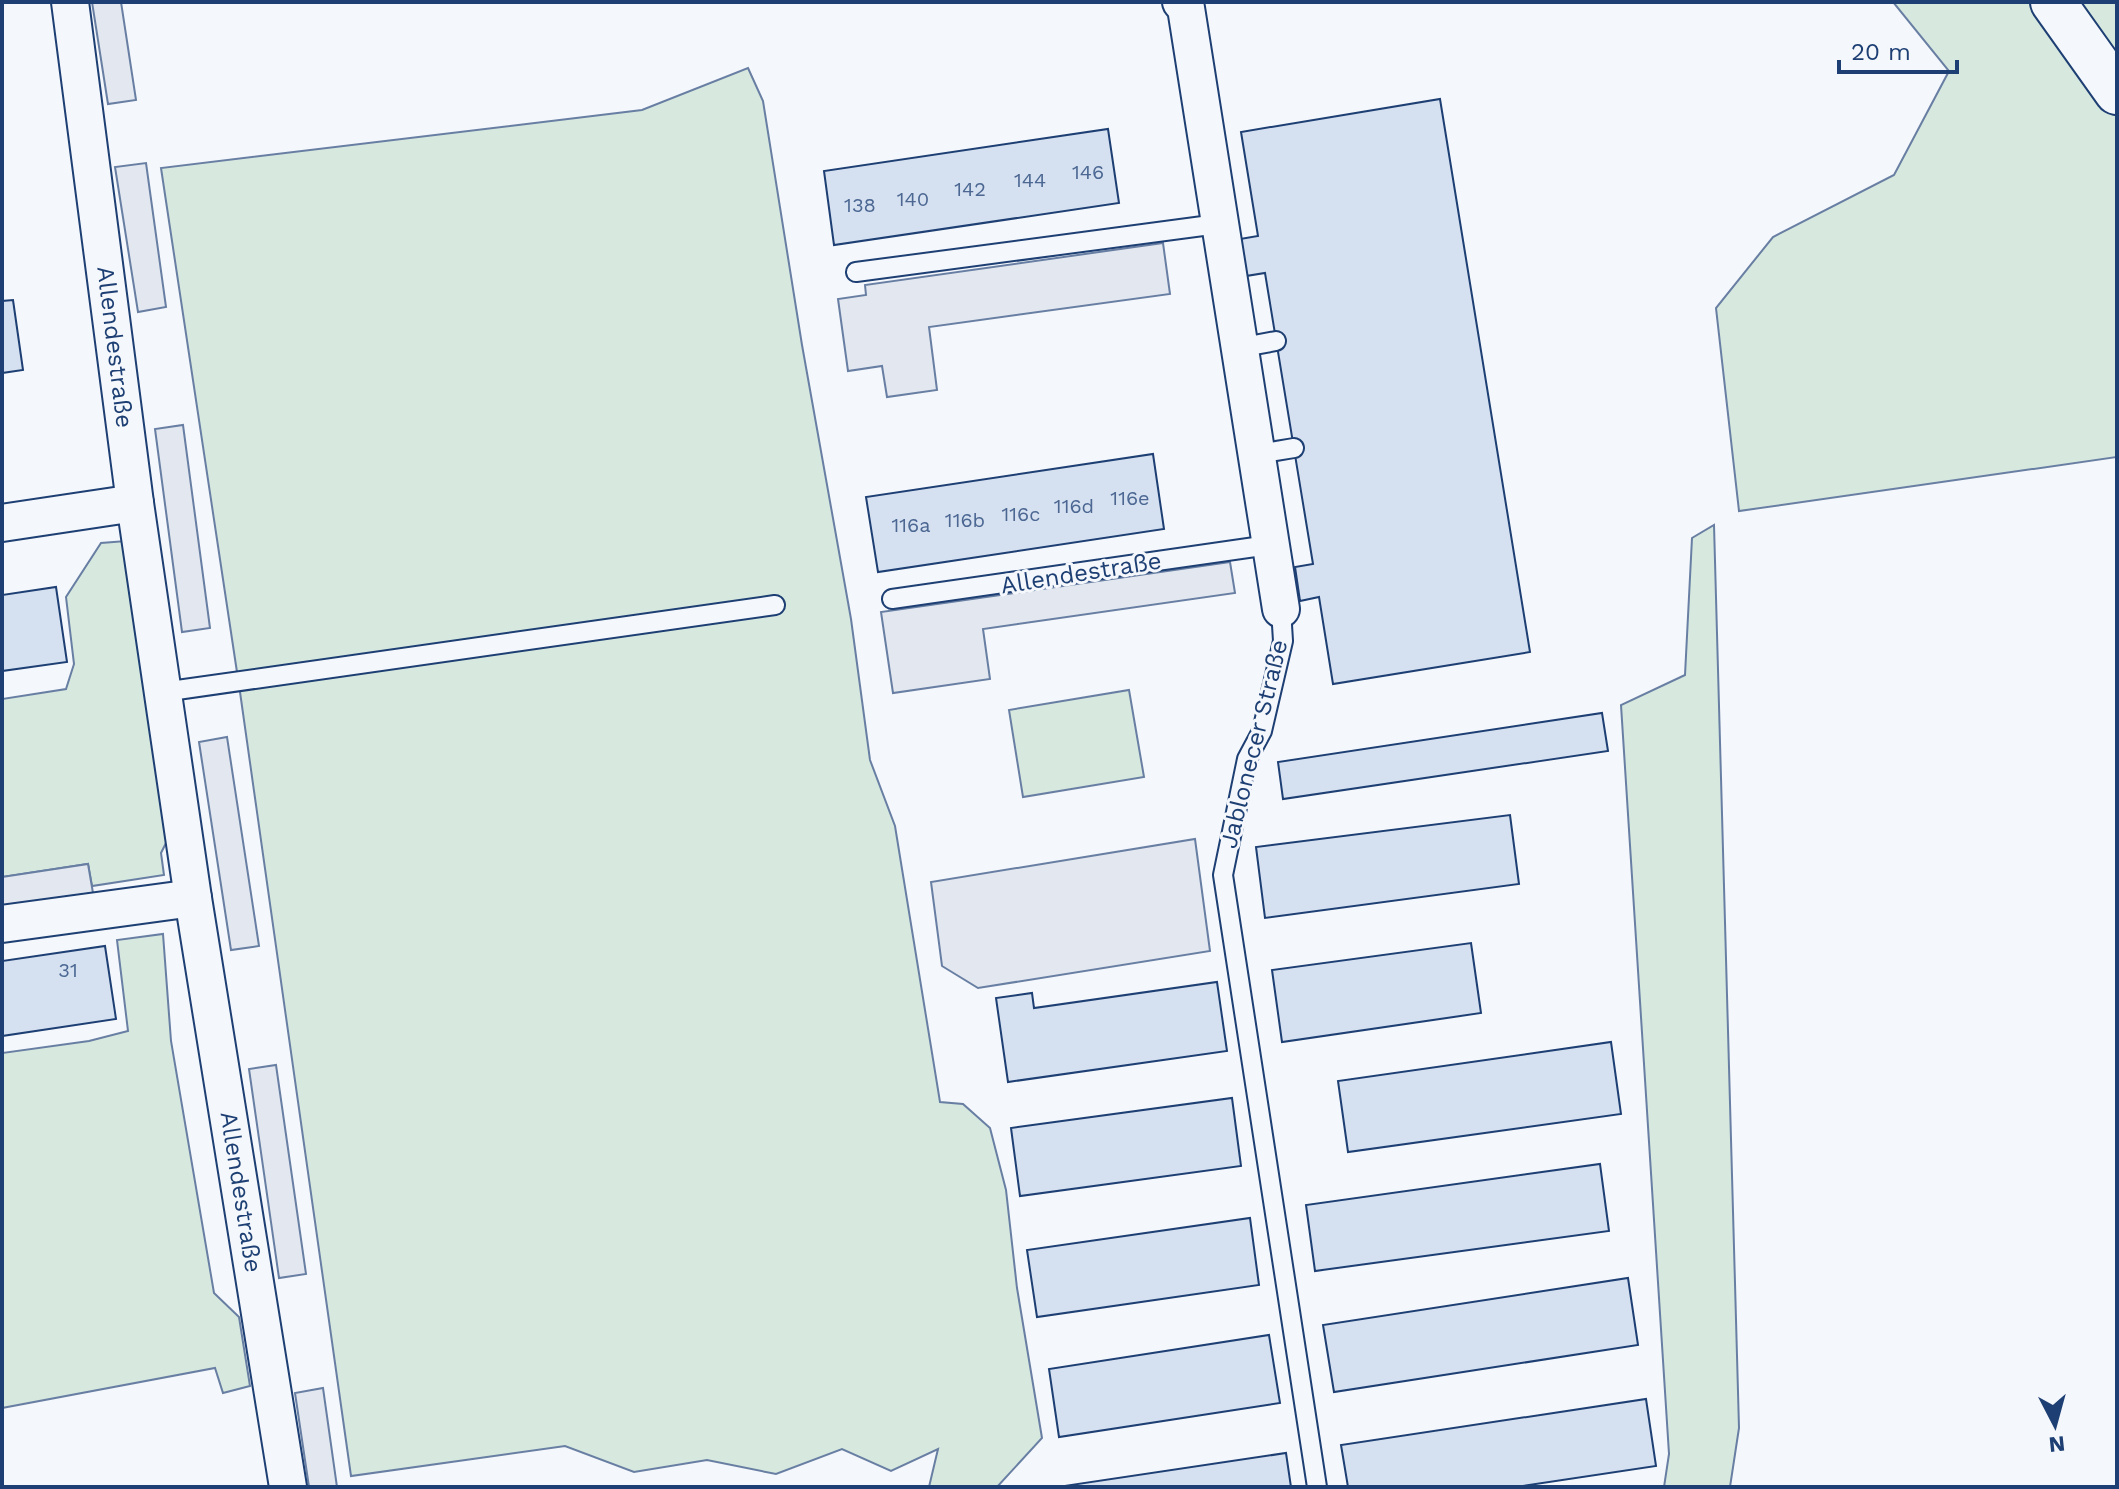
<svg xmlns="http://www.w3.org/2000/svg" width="2119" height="1489" font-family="'Work Sans',sans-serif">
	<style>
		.green { fill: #d7e8df; stroke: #687fa3; stroke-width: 2 }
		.parking { fill: #e3e8f0; stroke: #687fa3; stroke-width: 2 }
		.building { fill: #d5e0f0; stroke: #1d3f73; stroke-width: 2 }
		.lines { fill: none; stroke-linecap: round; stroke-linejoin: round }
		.lane-casing { stroke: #1d3f73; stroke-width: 22 }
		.street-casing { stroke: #1d3f73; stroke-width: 40 }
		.secondary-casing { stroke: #1d3f73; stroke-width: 48 }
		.lane { stroke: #f4f7fb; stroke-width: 18 }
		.street { stroke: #f4f7fb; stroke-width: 36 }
		.secondary { stroke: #f4f7fb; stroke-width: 44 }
		.labels { text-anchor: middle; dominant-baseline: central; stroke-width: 6; stroke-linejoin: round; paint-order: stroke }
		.number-label { font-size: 20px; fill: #4b6792 }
		.street-label { font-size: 24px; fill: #1d3f73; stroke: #f4f7fb }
	</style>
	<rect width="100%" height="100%" fill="#f4f7fb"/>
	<g class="green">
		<polygon points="1893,2 2117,2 2117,457 1739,511 1716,308 1773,237 1894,175 1949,71"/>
		<polygon points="748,68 763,101 802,345 851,619 870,760 895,826 940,1102 963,1104 990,1128 1006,1190 1017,1288 1042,1438 997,1487 929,1487 938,1449 891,1471 842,1449 776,1474 707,1460 634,1472 565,1446 351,1476 240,692 161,168 642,110"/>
		<polygon points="1714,525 1739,1428 1730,1487 1664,1487 1669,1454 1621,705 1685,675 1692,538"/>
		<polygon points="126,541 171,833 161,853 164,875 92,886 88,864 2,877 2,699 66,689 74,664 66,597 101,543"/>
		<polygon points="1129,690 1144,777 1023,797 1009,710"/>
		<polygon points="163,934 171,1041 214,1293 239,1317 250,1386 223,1393 215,1368 2,1408 2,1053 89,1041 128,1031 117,940"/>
	</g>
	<g class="parking">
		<polygon points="92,2 121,2 136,100 108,104"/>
		<polygon points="146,163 166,307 138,312 115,167"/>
		<polygon points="1163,243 1170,294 929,327 937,390 887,397 882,366 848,371 838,299 866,295 865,285"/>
		<polygon points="183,425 210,628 182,632 155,429"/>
		<polygon points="1230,562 1235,593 983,629 990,679 893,693 881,612"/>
		<polygon points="227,737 259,946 231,950 199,742"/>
		<polygon points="1195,839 1210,951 978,988 942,966 931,882"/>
		<polygon points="88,864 93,893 2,906 2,877"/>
		<polygon points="276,1065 306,1274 279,1278 249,1069"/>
		<polygon points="323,1388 337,1487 309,1487 295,1393"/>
	</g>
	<g class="building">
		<polygon points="1440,99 1530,652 1333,684 1319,597 1300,601 1295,567 1313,564 1265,273 1246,276 1240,239 1258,236 1241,132"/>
		<polygon points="1108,129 1119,203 834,245 824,171"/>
		<polygon points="13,300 23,370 2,373 2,301"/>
		<polygon points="1153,454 1164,529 878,572 866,497"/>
		<polygon points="56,587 67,662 2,671 2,595"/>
		<polygon points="1602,713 1608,751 1283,799 1278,762"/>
		<polygon points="1510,815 1519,884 1265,918 1256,847"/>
		<polygon points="1471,943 1481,1013 1282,1042 1272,970"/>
		<polygon points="105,946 116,1019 2,1036 2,961"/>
		<polygon points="1217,982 1227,1051 1008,1082 996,998 1032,993 1034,1008"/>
		<polygon points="1611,1042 1621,1114 1348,1152 1338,1081"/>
		<polygon points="1232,1098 1241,1166 1020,1196 1011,1128"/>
		<polygon points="1600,1164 1609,1231 1315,1271 1306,1205"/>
		<polygon points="1250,1218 1259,1285 1037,1317 1027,1250"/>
		<polygon points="1628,1278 1638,1345 1334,1392 1323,1325"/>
		<polygon points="1269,1335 1280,1403 1059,1437 1049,1369"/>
		<polygon points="1646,1399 1656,1466 1516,1487 1348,1487 1341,1445"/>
		<polygon points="1286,1453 1291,1487 1064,1487 1064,1486"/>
	</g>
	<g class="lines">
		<g class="lane-casing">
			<g id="lane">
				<polyline points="856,272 1218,224"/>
				<polyline points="1238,348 1276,341"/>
				<polyline points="1258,454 1294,448"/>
				<polyline points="892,599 1269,545"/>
				<polyline points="1281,609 1283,641 1262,731 1247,759 1223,875 1317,1487"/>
				<polyline points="163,692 775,605"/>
			</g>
		</g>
		<g class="street-casing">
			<g id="street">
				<polyline points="70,2 135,503 193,898 288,1487"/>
				<polyline points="1181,2 1186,8 1281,609"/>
				<polyline points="2,523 135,503"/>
				<polyline points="2,924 193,898"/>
			</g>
		</g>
		<g class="secondary-casing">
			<polyline id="secondary" points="2053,2 2117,92"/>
		</g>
		<use href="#lane" class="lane"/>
		<use href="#street" class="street"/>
		<use href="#secondary" class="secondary"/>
	</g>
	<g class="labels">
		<g class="number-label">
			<text x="1088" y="172">146</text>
			<text x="1030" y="180">144</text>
			<text x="970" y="189">142</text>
			<text x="913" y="199">140</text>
			<text x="860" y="205">138</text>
			<text x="1130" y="498">116e</text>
			<text x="1074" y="506">116d</text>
			<text x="1021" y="514">116c</text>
			<text x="965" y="520">116b</text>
			<text x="911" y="525">116a</text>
			<text x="68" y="970">31</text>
		</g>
		<g class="street-label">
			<text transform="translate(115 347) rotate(83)">Allendestraße</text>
			<text transform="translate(1081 573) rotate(-9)">Allendestraße</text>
			<text transform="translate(1254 744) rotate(-76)">Jablonecer Straße</text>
			<text transform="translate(241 1192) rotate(81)">Allendestraße</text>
		</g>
	</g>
	<rect width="2119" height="1489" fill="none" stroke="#1d3f73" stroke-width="8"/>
	<g transform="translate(2055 1425) rotate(174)" stroke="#f4f7fb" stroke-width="6" paint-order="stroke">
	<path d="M0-6L14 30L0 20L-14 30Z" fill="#1d3f73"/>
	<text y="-12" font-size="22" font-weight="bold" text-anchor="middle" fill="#1d3f73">N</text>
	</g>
	<path d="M1839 60v12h118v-12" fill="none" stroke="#1d3f73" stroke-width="4"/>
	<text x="1851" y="60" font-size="24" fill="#1d3f73" stroke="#f4f7fb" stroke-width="6" paint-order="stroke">20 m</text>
</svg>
